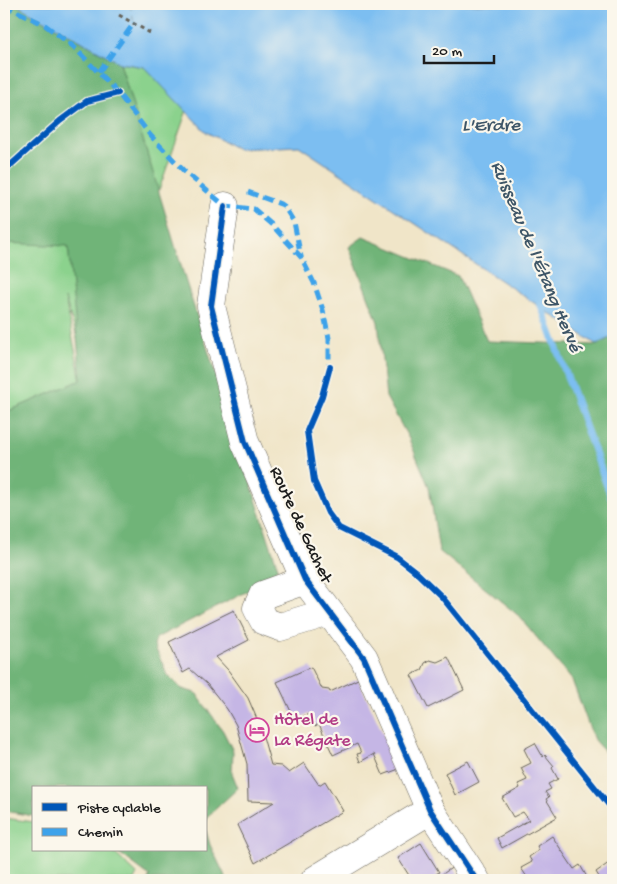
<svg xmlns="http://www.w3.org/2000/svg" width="617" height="884" font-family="'Gochi Hand',sans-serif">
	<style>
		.green { fill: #8bd28d; stroke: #547754 }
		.forest { fill: #70b478; stroke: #46684a }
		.water { fill: #7bbef1; stroke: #4c6d86 }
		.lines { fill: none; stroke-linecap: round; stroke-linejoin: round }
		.stream { stroke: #7bbef1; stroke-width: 7 }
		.ferry { stroke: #3d5567; stroke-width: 1; stroke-dasharray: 6 5; stroke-linecap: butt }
		.building { fill: #c5b6e5 }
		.minor-casing { stroke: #666258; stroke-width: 29 }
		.path { stroke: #666258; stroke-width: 3; stroke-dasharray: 4 4; stroke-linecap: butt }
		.minor { stroke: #fff; stroke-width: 28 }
		.quiet { stroke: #3da2ea; stroke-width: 5; stroke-dasharray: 10 5; stroke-linecap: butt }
		.cycleway-casing { stroke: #fbf7ec; stroke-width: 9 }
		.cycleway { stroke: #0057b8; stroke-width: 6 }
		.labels { text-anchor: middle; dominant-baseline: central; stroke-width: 4.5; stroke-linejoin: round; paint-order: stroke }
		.street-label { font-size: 18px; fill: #1c1c1c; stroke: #fbf7ec }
		.hotel-label { font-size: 18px; fill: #b23c85; stroke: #fbf7ec; text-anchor: start }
		.water-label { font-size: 19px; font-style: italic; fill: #3d5567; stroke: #fbf7ec }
	</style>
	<rect width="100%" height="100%" fill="#fbf7ec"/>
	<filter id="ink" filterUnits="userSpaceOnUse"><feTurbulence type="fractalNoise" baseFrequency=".02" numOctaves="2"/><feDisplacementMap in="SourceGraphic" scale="10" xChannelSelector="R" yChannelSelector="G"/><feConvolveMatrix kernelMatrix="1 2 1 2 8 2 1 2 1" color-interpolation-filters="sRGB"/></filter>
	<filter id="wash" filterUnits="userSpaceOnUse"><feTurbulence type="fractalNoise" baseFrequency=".0096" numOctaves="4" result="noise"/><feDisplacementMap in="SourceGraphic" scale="20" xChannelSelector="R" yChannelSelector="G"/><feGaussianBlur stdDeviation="1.12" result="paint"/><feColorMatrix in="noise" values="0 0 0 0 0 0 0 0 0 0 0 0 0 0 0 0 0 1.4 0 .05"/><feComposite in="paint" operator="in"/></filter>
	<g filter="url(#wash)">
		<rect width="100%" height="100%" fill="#f0e5c8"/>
		<g class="green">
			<polygon points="4,4 15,4 120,63 144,67 187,110 91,384 65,298 81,381 4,413"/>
			<polygon points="4,818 34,822 34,850 111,850 137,874 134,880 4,880"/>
		</g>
		<g class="forest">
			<polygon points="4,4 15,4 120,63 186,282 278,568 252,589 156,638 154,645 167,674 182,689 196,693 223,731 233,751 232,773 238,788 208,816 206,822 206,788 34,788 34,816 4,811 4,413 81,380 68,246 4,243"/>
			<polygon points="363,237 458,276 487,341 597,345 613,336 613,761 594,740 572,680 519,616 439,551 429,487 409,439 386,397 378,322 349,247"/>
			<polygon points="206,831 210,845 227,880 148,880 150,876 115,850 206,850"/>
		</g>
		<polygon class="water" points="15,4 613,4 613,336 597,345 299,146 238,149 206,132 144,67 120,63"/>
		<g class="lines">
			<polyline class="stream" points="539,300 613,502"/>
			<polyline class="ferry" points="130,4 134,23"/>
		</g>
		<g id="blocks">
			<g class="building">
				<polygon points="234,610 249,640 216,657 228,670 248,698 260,726 271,765 281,766 289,773 304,763 319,785 325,781 343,811 255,863 237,825 274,802 248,801 247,764 236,725 227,709 207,684 190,669 183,673 169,642"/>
				<polygon points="448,657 464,690 428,708 411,675 422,670 425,663 430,660 437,662"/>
				<polygon points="311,667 322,689 329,690 330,692 358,679 399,769 383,775 374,754 360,762 357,754 361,753 357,744 333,755 319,724 315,726 309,714 295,720 277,682"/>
				<polygon points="535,743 543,757 545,755 554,766 552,768 558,779 548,784 551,789 545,792 549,797 546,799 557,817 502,848 497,838 529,820 523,812 513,817 502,798 520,788 518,784 527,780 521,768 531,763 524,749"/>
				<polygon points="468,761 479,782 455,795 445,773"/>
				<polygon points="552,836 574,869 580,865 587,877 582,880 529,880 521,868 532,862 529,857 539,850 537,846"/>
				<polygon points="421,843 439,872 436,874 438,877 453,867 462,880 405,880 410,877 398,858"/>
				<polygon points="613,860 613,879 601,880 596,872"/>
			</g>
		</g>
	</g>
	<g filter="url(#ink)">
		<use href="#blocks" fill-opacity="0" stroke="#666258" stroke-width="1"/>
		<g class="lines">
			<g class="minor-casing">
				<g id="minor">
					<polyline points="225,206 211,306 245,442 305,580 364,658 430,810 476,880"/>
					<polyline points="305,580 263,595 257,608 264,621 280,627 329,612"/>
					<polyline points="315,880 430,810"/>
				</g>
			</g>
			<polyline class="path" points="119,15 150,33"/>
			<use href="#minor" class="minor"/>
			<g class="quiet">
				<polyline points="4,5 45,25 74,47 118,93 150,135 184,171 225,206 254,209 272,225 301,257 314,283 323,310 329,338 329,370"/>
				<polyline points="99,72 134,23"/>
				<polyline points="248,192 283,205 294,222 301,257"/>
			</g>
			<g class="cycleway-casing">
				<g id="cycleway">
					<polyline points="4,171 60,121 87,101 118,93"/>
					<polyline points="225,206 211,306 245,442 305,580 364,658 430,810 476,880"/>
					<polyline points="330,367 322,396 307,431 314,481 328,513 339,528 397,557 415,571 442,597 613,810"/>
				</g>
			</g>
			<use href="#cycleway" class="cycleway"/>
		</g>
	</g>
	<defs>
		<g id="hotel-ring" transform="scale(1.25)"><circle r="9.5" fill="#fbf7ec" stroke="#d1479c" stroke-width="1.5"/><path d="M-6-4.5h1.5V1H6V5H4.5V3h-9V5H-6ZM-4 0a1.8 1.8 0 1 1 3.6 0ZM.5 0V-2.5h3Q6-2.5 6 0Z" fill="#d1479c"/></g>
	</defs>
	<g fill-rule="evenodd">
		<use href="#hotel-ring" x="257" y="730"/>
	</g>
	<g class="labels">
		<g class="street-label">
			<text transform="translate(300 525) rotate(65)">Route de Gachet</text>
		</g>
		<g class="hotel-label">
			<text x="274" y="720">Hôtel de<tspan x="274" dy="21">La Régate</tspan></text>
		</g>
		<g class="water-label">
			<text x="491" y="126">L'Erdre</text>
			<text transform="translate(535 257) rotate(67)">Ruisseau de l'Étang Hervé</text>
		</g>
	</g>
	<rect width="617" height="884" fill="none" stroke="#fbf7ec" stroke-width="20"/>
	<rect x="32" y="786" width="175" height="65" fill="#fbf7ec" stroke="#a29f99"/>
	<rect x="42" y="803" width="25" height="8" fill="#0057b8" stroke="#a29f99"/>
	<text x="78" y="812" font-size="15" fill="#1c1c1c">Piste cyclable</text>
	<rect x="42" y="828" width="25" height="8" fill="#3da2ea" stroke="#a29f99"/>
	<text x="78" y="836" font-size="15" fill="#1c1c1c">Chemin</text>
	<path d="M424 55v8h70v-8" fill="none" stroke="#1c1c1c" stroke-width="2.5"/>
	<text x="432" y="55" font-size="15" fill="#1c1c1c" stroke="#fbf7ec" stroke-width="4" paint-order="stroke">20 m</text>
</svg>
